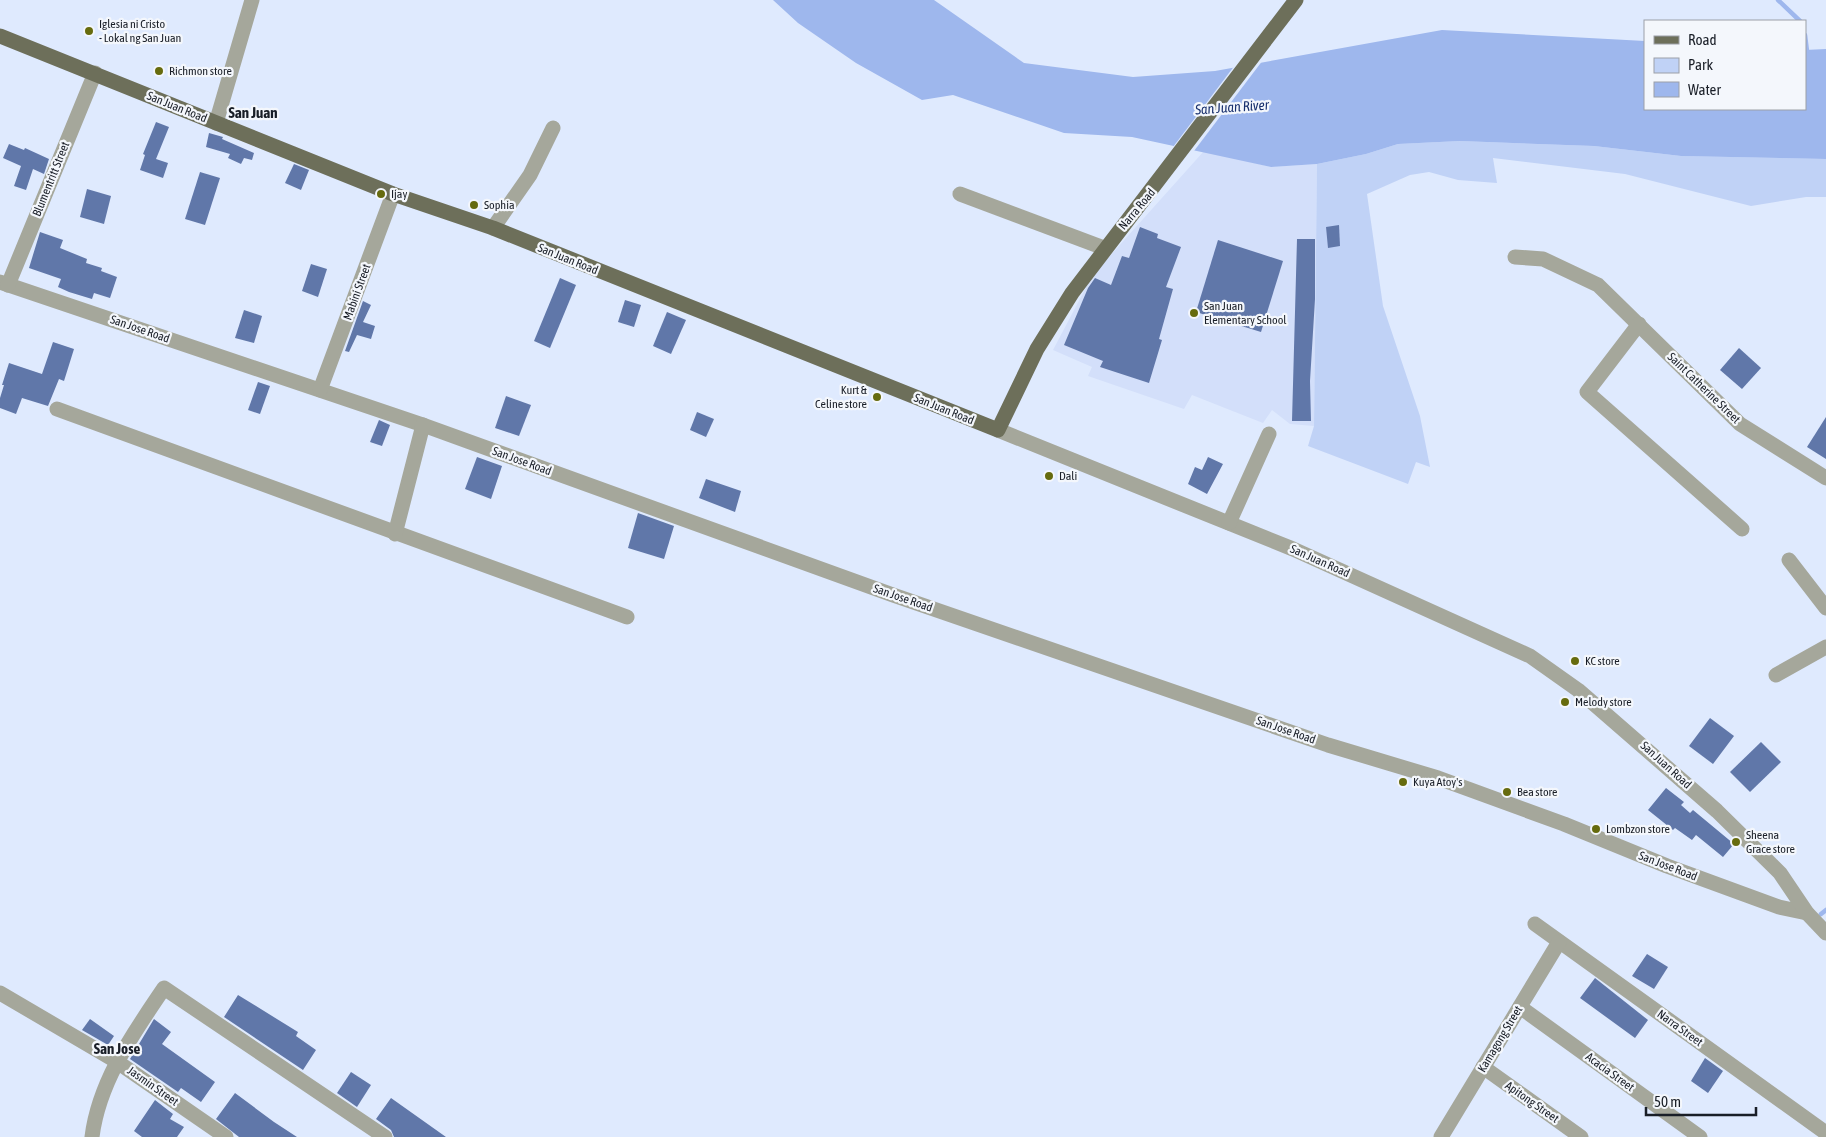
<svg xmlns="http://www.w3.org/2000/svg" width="1826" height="1137" font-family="'Asap Condensed',sans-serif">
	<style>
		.built { fill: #d3dffa }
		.green { fill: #c0d2f6 }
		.water { fill: #9eb7ed }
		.pier { fill: #dfeafe }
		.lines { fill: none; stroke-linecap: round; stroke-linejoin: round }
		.stream { stroke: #9eb7ed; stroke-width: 4.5 }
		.building { fill: #6077a9 }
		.minor { stroke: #a5a79b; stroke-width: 15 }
		.major { stroke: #6d6f5a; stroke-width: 15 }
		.poi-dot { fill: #666b0e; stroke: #f4f7fc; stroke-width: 2 }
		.labels { text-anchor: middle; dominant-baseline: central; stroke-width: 4.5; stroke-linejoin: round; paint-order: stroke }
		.poi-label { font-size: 12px; fill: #191e27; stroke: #f4f7fc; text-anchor: start }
		.street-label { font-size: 12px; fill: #191e27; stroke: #f4f7fc }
		.water-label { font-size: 14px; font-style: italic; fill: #172f6d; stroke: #f4f7fc }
		.quarter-label { font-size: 15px; font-weight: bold; fill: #191e27; stroke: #f4f7fc }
	</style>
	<rect width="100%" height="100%" fill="#dfeafe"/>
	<polygon class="built" points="1204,151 1271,167 1317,164 1314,426 1290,424 1272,410 1263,423 1192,395 1184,409 1088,376 1092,367 1053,350 1092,276"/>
	<polygon class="green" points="1460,141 1594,146 1681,156 1826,159 1826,197 1806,197 1751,206 1625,174 1493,158 1497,183 1458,180 1429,172 1410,175 1367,194 1383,306 1420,416 1430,467 1416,462 1408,484 1308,446 1314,426 1317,164 1366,154 1398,144"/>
	<polygon class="water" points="773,0 934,0 1024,63 1133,77 1215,71 1442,30 1645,41 1645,109 1805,109 1805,50 1826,49 1826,159 1681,156 1594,146 1460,141 1398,144 1366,154 1317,164 1271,167 1132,137 1064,133 953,95 922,100 856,63 798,23"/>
	<polygon class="pier" points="1263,60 1194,151 1173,147 1235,65"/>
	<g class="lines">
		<g class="stream">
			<polyline points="1778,0 1800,21"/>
			<polyline points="1805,35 1807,51"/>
			<polyline points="1821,914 1826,910"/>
		</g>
	</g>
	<g class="building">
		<polygon points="156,122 169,127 156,159 168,163 163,178 140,170 145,155 143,154"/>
		<polygon points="209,133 223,137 222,139 254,153 252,160 244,158 241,164 228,158 230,154 206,147"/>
		<polygon points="9,144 24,150 25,148 49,159 44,174 33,169 26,190 14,186 21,166 3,158"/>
		<polygon points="294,164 309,170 301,190 285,183"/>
		<polygon points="200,172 220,178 205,225 185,219"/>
		<polygon points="87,189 111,196 104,224 80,217"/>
		<polygon points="1339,225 1340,246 1328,248 1326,227"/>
		<polygon points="1140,227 1158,234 1157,238 1181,247 1166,287 1173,289 1159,339 1162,340 1149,383 1100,367 1103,361 1064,345 1088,288 1095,278 1111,285 1122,256 1129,258"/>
		<polygon points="40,232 63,240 60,248 87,259 86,263 102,268 101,271 117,277 110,298 94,293 92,299 69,292 58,287 61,279 29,268"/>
		<polygon points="1297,239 1315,239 1315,299 1310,381 1311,421 1292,421"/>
		<polygon points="1218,240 1283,261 1261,332 1196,312"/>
		<polygon points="311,264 327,269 318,297 302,291"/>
		<polygon points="560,278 576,285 550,348 534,341"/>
		<polygon points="625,300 641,305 634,327 618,322"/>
		<polygon points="363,301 371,305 363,322 375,326 371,339 357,335 349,352 345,351"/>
		<polygon points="244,310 262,316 254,343 235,338"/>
		<polygon points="667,312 686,320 671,354 653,346"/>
		<polygon points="53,342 74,349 64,381 59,379 48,406 22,398 16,414 0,408 0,398 4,385 2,385 9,363 42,374"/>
		<polygon points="1739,348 1761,368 1742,389 1720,370"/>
		<polygon points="258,382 270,386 260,414 248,410"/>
		<polygon points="506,396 531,405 519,436 495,428"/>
		<polygon points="697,412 714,419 706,437 690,430"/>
		<polygon points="1826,417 1826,459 1807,447"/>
		<polygon points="379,420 390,425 382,446 370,442"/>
		<polygon points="477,457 502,466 491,499 465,489"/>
		<polygon points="1208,457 1223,464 1207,494 1188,484 1195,467 1202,470"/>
		<polygon points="706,479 741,491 735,512 699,498"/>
		<polygon points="638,513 674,526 664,559 628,548"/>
		<polygon points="1710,718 1734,736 1713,764 1689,746"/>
		<polygon points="1761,742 1781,762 1750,792 1730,772"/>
		<polygon points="1666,788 1684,802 1681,805 1690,813 1693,810 1734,844 1723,857 1696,835 1692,840 1675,828 1673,830 1648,810"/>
		<polygon points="1647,954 1668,967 1654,989 1632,976"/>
		<polygon points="1595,978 1648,1020 1635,1038 1580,998"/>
		<polygon points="238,995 298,1032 296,1036 316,1050 303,1070 224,1017"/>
		<polygon points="90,1019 114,1036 108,1045 82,1030"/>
		<polygon points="154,1019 171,1032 162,1044 215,1082 201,1102 181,1088 178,1092 130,1059"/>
		<polygon points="1705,1058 1723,1071 1708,1093 1691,1081"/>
		<polygon points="351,1072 371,1085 357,1107 337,1093"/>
		<polygon points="235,1093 274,1122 297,1137 239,1137 216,1119"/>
		<polygon points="391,1098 446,1137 394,1137 391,1130 376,1119"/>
		<polygon points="155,1100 173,1114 170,1119 184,1127 177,1137 142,1137 134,1131"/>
	</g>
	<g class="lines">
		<g class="minor">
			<polyline points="216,123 252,0"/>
			<polyline points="960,194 1104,248"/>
			<polyline points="493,228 530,175 553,128"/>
			<polyline points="1515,257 1543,259 1598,285 1740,424 1826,478"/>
			<polyline points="0,282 423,425 893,595 1328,745 1438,778 1564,824 1667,866 1779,907 1807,913"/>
			<polyline points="8,285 95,73"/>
			<polyline points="1639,324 1587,392 1742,529"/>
			<polyline points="320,390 393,194"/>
			<polyline points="57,409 627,617"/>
			<polyline points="998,430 1293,549 1530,656 1578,690 1717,811 1780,873 1807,913 1826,933"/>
			<polyline points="1229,523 1269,434"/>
			<polyline points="395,534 423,425"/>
			<polyline points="1789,560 1826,608"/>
			<polyline points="1776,675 1826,647"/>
			<polyline points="1535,924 1826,1133"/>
			<polyline points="0,993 116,1061 226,1137"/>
			<polyline points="1520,1007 1700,1137"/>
			<polyline points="1483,1067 1581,1137"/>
			<path d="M 92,1137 C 99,1081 133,1034 164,988 L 385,1137"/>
			<polyline points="1441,1137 1559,942"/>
		</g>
		<polyline class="major" points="0,36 393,194 493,228 998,430 1037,349 1072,293 1296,0"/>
	</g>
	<g class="poi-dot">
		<circle cx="89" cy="31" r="5"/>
		<circle cx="159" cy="71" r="5"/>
		<circle cx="381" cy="194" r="5"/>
		<circle cx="474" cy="205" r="5"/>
		<circle cx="1194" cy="313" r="5"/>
		<circle cx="877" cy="397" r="5"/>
		<circle cx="1049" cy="476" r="5"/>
		<circle cx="1575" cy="661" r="5"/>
		<circle cx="1565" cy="702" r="5"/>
		<circle cx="1403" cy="782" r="5"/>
		<circle cx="1507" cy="792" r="5"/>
		<circle cx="1596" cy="829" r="5"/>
		<circle cx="1736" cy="842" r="5"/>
	</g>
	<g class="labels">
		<g class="poi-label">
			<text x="99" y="24">Iglesia ni Cristo<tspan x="99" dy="14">- Lokal ng San Juan</tspan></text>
			<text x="169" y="71">Richmon store</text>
			<text x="391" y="194">Ijay</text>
			<text x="484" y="205">Sophia</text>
			<text x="1204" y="306">San Juan<tspan x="1204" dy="14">Elementary School</tspan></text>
			<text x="867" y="390" text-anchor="end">Kurt &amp;<tspan x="867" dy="14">Celine store</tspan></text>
			<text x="1059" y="476">Dali</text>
			<text x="1585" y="661">KC store</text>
			<text x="1575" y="702">Melody store</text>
			<text x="1413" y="782">Kuya Atoy's</text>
			<text x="1517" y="792">Bea store</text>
			<text x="1606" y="829">Lombzon store</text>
			<text x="1746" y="835">Sheena<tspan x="1746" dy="14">Grace store</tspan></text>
		</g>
		<g class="street-label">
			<text transform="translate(177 107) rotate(22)">San Juan Road</text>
			<text transform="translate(51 179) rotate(-68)">Blumentritt Street</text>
			<text transform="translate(1137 209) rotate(-50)">Narra Road</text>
			<text transform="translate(568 259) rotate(22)">San Juan Road</text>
			<text transform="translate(357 292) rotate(-70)">Mabini Street</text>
			<text transform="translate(140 329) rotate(19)">San Jose Road</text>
			<text transform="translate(1704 388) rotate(44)">Saint Catherine Street</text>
			<text transform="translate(944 409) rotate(22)">San Juan Road</text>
			<text transform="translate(522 461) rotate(20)">San Jose Road</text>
			<text transform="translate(1320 561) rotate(24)">San Juan Road</text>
			<text transform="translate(903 598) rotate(19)">San Jose Road</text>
			<text transform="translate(1286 730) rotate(19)">San Jose Road</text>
			<text transform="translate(1666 765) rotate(42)">San Juan Road</text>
			<text transform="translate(1668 866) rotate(21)">San Jose Road</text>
			<text transform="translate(1680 1028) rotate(36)">Narra Street</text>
			<text transform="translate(1500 1039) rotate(-59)">Kamagong Street</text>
			<text transform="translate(1610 1072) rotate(36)">Acacia Street</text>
			<text transform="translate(153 1086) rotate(35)">Jasmin Street</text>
			<text transform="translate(1532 1102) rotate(35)">Apitong Street</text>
		</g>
		<g class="water-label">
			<text transform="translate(1232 107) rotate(-4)">San Juan River</text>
		</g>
		<g class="quarter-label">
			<text x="253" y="112">San Juan</text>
			<text x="117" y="1048">San Jose</text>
		</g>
	</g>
	<rect x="1644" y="20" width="162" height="90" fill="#f4f7fc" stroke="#9ca0a7"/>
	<rect x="1654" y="36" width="25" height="8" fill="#6d6f5a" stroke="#9ca0a7"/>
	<text x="1688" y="45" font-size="15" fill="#191e27">Road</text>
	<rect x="1654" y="58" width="25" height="15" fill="#c0d2f6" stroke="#9ca0a7"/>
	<text x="1688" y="70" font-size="15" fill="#191e27">Park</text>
	<rect x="1654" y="82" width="25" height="15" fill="#9eb7ed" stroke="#9ca0a7"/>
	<text x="1688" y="95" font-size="15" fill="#191e27">Water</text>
	<path d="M1646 1107v8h110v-8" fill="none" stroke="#191e27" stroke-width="2.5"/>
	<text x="1654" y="1107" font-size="15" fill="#191e27" stroke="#f4f7fc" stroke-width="4" paint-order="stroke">50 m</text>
</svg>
